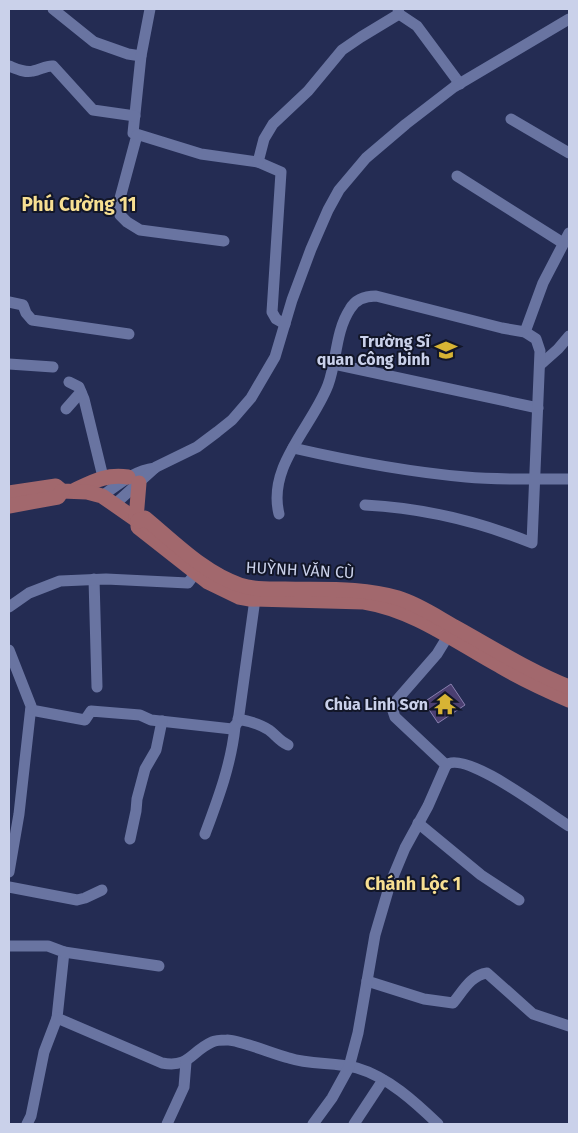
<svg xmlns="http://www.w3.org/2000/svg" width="578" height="1133" font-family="'Fira Sans',sans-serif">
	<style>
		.building { fill: #4b3f71; stroke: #8980af }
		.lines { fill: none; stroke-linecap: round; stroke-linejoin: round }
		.minor { stroke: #6974a1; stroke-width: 11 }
		.major { stroke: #a2686d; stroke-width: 15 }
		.labels { text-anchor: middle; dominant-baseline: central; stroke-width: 4; stroke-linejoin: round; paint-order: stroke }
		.poi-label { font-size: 16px; font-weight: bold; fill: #cad1ea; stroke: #121628; text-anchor: end }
		.street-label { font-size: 16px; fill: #cad1ea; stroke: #121628 }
		.neighbourhood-label { font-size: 18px; font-weight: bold; fill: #f7df92; stroke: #121628 }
		.quarter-label { font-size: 19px; font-weight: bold; fill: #f7df92; stroke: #121628 }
	</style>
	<rect width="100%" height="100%" fill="#242c53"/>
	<polygon class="building" points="451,684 465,705 438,723 424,702"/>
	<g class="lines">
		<g class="minor">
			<polyline points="53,9 94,42 128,54 141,56"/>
			<polyline points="150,9 141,56 133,133 201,154 258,162 281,172 272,312 276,319 285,324"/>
			<polyline points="399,14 417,26 460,84"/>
			<path d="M 9,66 C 17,69 25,73 33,71 C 40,70 47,65 53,66 L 93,110 L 135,116"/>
			<polyline points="511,119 569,153"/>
			<polyline points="137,135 119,202 120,215 127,222 140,230 224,241"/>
			<polyline points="258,162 264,139 273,124 308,91 342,50 361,37 399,14 398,9"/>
			<polyline points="457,176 563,243"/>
			<polyline points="9,302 23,305 26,313 32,320 129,334"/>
			<polyline points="525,332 543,283 569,233"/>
			<polyline points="9,364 53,367"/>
			<polyline points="334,364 538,408"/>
			<polyline points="540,365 558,349 569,336"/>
			<polyline points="69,382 79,387 84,399 103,477"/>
			<polyline points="66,409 81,392"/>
			<path d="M 293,448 C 350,461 408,472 466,477 C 500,480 535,479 569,479"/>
			<path d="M 102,496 C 119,484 133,471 155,468"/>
			<polyline points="114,505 156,467 197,447 217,432 232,420 251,398 275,357 292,300 311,249 328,210 339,190 366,158 406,124 454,87 569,19"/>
			<path d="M 279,514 C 267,466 312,427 328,385 C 337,361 335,332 350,309 C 355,300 365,296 376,296 L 502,328 L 525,332 L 536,339 L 540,351 L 532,543 C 478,521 424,508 365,505"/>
			<polyline points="94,579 97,687"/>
			<polyline points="9,607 29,593 60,581 106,579 188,583 200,567"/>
			<polyline points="9,650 31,706 19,814 9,872"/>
			<polyline points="31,710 85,720 91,711 140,715 151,720 232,729 238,722 255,599"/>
			<path d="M 238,719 C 249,721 260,724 269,730 C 276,735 279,741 288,745"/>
			<path d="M 446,765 C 465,749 549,814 569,826"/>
			<polyline points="418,823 481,875 519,900"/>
			<path d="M 205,834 C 218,799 231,765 235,727"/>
			<polyline points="130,839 136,811 137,799 145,769 156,750 162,721"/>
			<polyline points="9,887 77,900 85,898 102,890"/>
			<path d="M 9,946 L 48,946 L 64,952 L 57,1018 L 162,1063 C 190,1068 190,1052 212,1042 C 216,1040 222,1040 227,1040 C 237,1039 276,1055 289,1058 C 310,1065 335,1062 357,1068 C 388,1077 415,1102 438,1124"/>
			<polyline points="64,952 159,966"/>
			<path d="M 367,981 L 424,999 L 453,1003 C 463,991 471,975 487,973 L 533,1014 L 569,1026"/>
			<polyline points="27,1124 31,1116 44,1052 57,1018"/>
			<polyline points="167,1124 184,1087 186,1062"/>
			<polyline points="313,1124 332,1098 349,1067 358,1033 375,935 390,884 405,848 428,806 446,765 395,717 392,708 396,701 437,654 448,636"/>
			<polyline points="354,1124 383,1080"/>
		</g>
		<g class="major">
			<path d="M 75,490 C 94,481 106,474 128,477"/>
			<polyline points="9,493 56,486 62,491 87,492 102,496 138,521"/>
			<polyline points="9,506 58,497 62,491"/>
			<polyline points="136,519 139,483"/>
			<path d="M 138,521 L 138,527 L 208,582 L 239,597 L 250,599 L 364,602 C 414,610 456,642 500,666 C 522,679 546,690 569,700"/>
			<path d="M 138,521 L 145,518 C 174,542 204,573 240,585 C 254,590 270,589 285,589 C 323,590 361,587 398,598 C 418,604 437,617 455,627 C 493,648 529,671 569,687"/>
		</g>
	</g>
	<defs>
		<g id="university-bare" transform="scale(1.725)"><path d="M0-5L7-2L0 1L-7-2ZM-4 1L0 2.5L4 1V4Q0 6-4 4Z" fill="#d7b434" stroke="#121628" stroke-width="2.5" paint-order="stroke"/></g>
		<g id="temple-bare" transform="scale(1.725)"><path d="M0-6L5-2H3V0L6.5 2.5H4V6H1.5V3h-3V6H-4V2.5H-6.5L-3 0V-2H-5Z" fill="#d7b434" stroke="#121628" stroke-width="2.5" paint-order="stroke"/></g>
	</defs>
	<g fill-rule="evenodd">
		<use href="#university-bare" x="446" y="350"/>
		<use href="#temple-bare" x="445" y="704"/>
	</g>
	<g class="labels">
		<g class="poi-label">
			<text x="430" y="341">Trường Sĩ<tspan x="430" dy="18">quan Công binh</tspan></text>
			<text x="428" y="704">Chùa Linh Sơn</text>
		</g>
		<g class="street-label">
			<text transform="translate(300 570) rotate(3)">HUỲNH VĂN CÙ</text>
		</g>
		<g class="neighbourhood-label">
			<text x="413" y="884">Chánh Lộc 1</text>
		</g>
		<g class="quarter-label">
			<text x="79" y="204">Phú Cường 11</text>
		</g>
	</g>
	<rect width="578" height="1133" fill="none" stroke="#cad1ea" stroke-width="20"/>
</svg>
